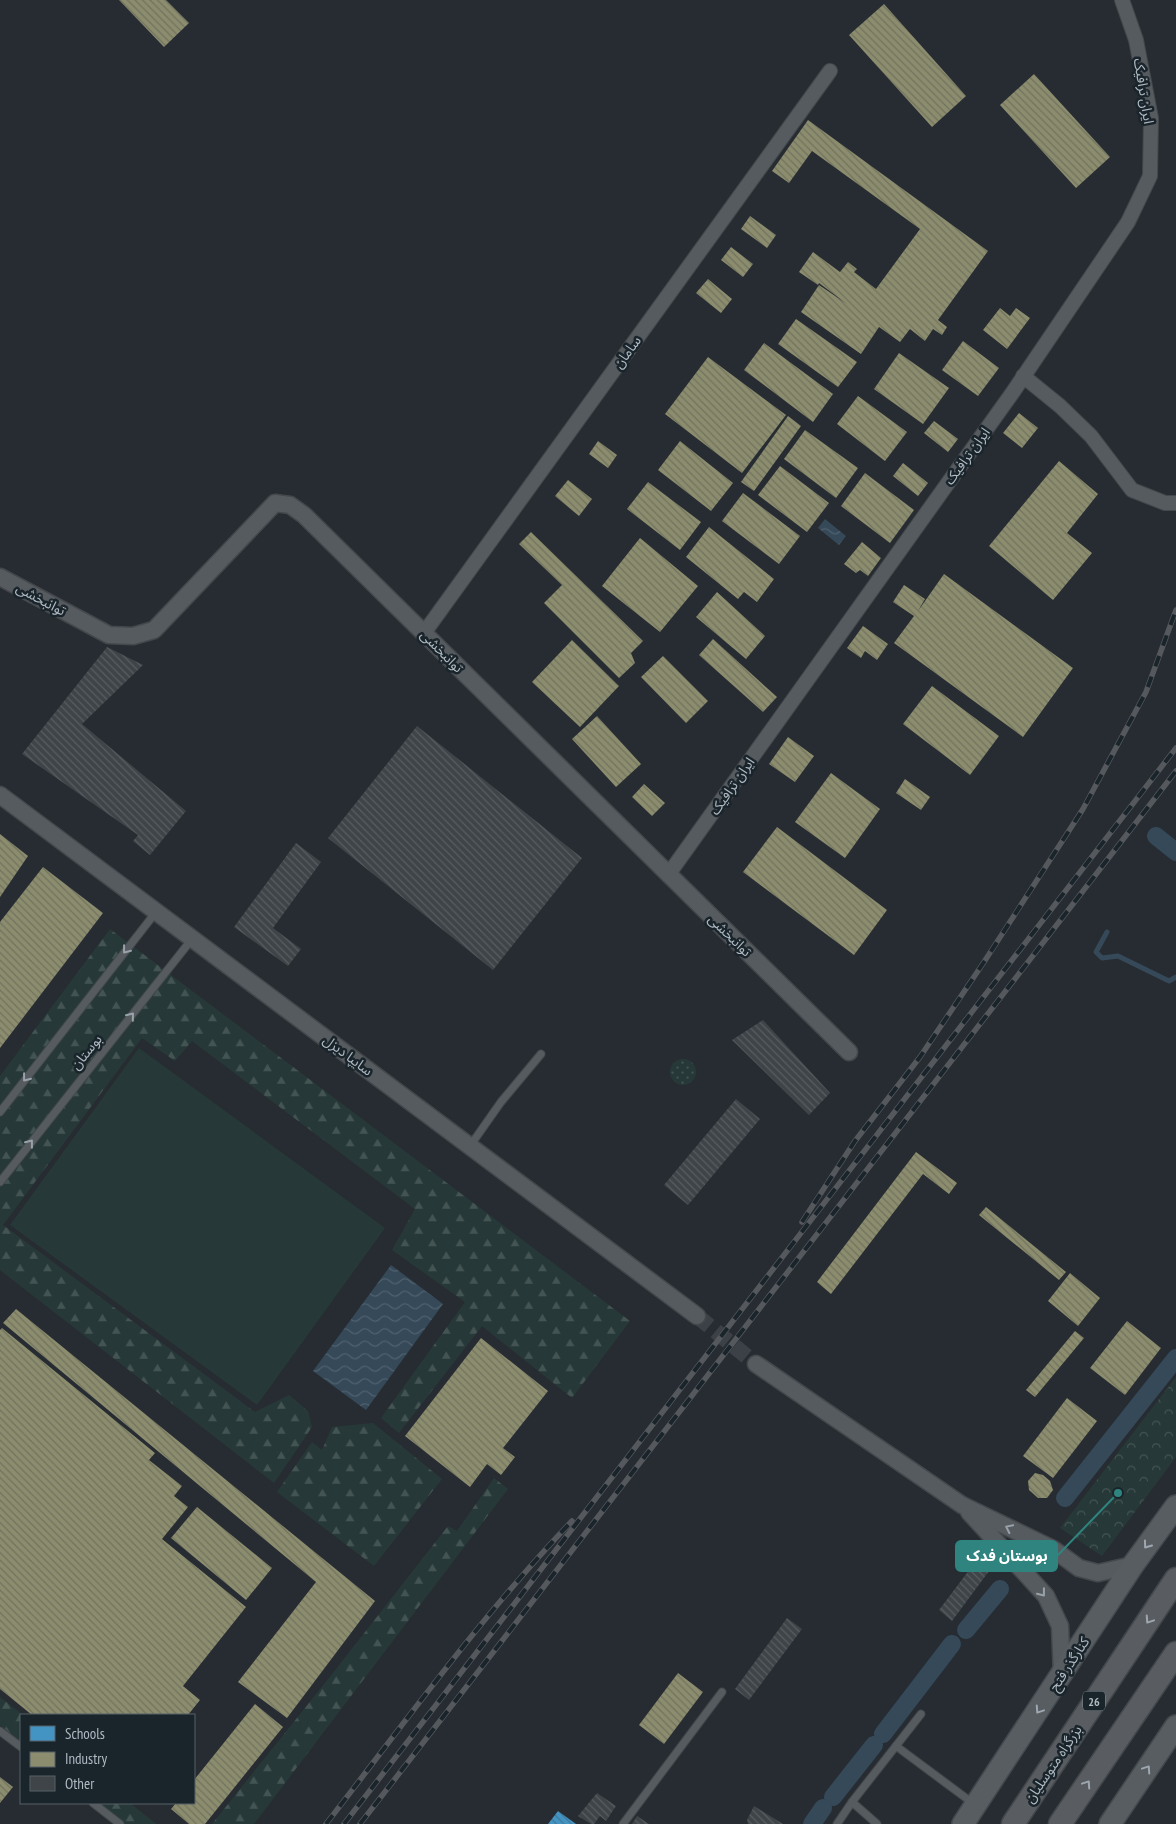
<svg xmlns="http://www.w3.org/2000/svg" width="1176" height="1824" font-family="'PT Sans Narrow','Noto Sans Arabic',sans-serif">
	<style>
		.grass { fill: url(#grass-dots) }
		.forest { fill: url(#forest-firs) }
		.park { fill: url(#park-crowns) }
		.pitch { fill: #263938 }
		.water { fill: url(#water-waves) }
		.schools { fill: url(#schools-back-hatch) }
		.industry { fill: url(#industry-back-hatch) }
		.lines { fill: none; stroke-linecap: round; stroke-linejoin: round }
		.stream { stroke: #354959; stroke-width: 5 }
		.canal { stroke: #354959; stroke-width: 18 }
		.building { fill: url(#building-back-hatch) }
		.tertiary-tunnel { stroke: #3b4147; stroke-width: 16; stroke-dasharray: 16 8; stroke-linecap: butt }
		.service-casing { stroke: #44484c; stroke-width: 9 }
		.minor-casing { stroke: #44484c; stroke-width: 16 }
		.tertiary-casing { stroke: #44484c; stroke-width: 19 }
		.primary-casing { stroke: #43494e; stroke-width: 24 }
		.trunk-casing { stroke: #43484d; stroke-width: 25 }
		.service { stroke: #565b60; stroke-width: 7 }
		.minor { stroke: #565b60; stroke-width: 14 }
		.tertiary { stroke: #565b60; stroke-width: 16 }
		.primary { stroke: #585d62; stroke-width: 21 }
		.trunk { stroke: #595d61; stroke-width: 22 }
		.rail-casing { stroke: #55595e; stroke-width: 5.5 }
		.rail { stroke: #1a242b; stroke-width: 4; stroke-dasharray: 11; stroke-linecap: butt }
		.oneway { stroke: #99a2aa }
		.oneway2 { stroke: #9ea7b0 }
		.oneway3 { stroke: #9ea7af }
		.labels { text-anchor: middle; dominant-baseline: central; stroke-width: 5; stroke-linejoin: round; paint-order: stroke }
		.shield { fill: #1a242b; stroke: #828d95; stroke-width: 1 }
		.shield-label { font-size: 12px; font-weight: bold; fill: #afbac3 }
		.street-label { font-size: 14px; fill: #afbac3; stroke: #1a242b }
		.leader { fill: none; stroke: #2f847f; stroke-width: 2 }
		.callout-dot { fill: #2f847f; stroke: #1a242b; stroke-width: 2 }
		.callout { fill: #2f847f; stroke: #2f847f; stroke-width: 2 }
		.callout-label { font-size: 15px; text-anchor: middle; font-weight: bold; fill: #fff }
	</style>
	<defs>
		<pattern id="grass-dots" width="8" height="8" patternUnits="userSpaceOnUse" patternTransform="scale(1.25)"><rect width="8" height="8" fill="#263938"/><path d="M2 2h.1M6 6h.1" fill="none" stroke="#435453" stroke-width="1.8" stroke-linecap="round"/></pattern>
		<pattern id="forest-firs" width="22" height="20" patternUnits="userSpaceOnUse" patternTransform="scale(1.25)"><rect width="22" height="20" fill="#263938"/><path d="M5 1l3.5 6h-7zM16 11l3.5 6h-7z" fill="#435453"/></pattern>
		<pattern id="park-crowns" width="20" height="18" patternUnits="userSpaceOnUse" patternTransform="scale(1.25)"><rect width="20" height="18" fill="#263938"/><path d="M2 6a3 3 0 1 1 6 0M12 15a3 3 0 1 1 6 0" fill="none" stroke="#435453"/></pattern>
		<pattern id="water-waves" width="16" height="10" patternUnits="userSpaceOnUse" patternTransform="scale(1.25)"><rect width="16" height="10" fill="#354959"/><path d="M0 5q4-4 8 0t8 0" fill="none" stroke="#50616f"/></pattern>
		<pattern id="schools-back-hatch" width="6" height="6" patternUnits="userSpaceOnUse" patternTransform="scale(1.25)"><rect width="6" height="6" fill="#4393c3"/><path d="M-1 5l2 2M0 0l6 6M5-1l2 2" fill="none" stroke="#3e789a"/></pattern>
		<pattern id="industry-back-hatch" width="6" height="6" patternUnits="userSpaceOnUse" patternTransform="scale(1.25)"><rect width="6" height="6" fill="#8c8c6e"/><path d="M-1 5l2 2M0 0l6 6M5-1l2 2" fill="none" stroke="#72735e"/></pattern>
		<pattern id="building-back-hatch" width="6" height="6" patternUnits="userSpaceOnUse" patternTransform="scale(1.25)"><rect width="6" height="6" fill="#3e4448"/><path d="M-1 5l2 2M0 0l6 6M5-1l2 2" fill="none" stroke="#575d61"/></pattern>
	</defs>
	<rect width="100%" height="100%" fill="#262c31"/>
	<circle class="grass" cx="683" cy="1072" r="13"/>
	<g class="forest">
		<polygon points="110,929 630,1321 572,1398 482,1326 399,1433 381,1418 465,1302 392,1250 415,1209 192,1041 175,1061 142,1038 3,1225 255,1412 289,1395 308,1411 312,1427 274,1483 0,1270 0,1076"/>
		<polygon points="373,1423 442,1479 374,1566 277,1492 312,1442 322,1450 332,1427"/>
		<polygon points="494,1478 508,1489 254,1824 212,1824 329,1678 448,1526 457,1531"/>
		<polygon points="0,1697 23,1715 21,1715 21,1742 0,1725"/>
		<polygon points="96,1803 130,1803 156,1824 122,1824"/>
	</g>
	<polygon class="park" points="1176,1377 1176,1457 1102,1556 1060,1528"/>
	<polygon class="pitch" points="139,1048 385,1228 257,1405 10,1225"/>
	<g class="water">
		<polygon points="825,519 846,536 839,545 818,528"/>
		<polygon points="391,1265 443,1304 366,1410 313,1371"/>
	</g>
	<polygon class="schools" points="558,1811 576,1824 548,1824"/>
	<g class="industry">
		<polygon points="119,0 166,0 189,23 164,47"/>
		<polygon points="884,4 966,96 932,127 849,35"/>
		<polygon points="1034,74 1110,157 1076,188 1000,105"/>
		<polygon points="808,120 988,251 938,320 947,327 942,335 933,329 925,341 910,329 900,342 879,327 861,354 801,312 819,285 847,304 819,283 818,285 799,272 813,252 840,272 848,262 857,269 854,272 876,289 920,229 812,151 789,183 772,171"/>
		<polygon points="750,216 776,235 767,248 741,229"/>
		<polygon points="731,247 753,264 743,277 721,260"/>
		<polygon points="708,279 732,299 721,313 696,293"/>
		<polygon points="1000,308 1010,316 1016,308 1030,318 1007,349 983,330"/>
		<polygon points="796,319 857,362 838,387 778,344"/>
		<polygon points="963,341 999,368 978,396 942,370"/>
		<polygon points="764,343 833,394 813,422 744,370"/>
		<polygon points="899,353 949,388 923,424 874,389"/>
		<polygon points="708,357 786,415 742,473 665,414"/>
		<polygon points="858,396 907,432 885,461 837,424"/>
		<polygon points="1019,413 1038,428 1022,448 1003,433"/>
		<polygon points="788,416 801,426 754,491 741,482"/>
		<polygon points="934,421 958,439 948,452 924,433"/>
		<polygon points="805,430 858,468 836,498 784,459"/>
		<polygon points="598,441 617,455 608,468 589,454"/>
		<polygon points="680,441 733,483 711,511 658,470"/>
		<polygon points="1059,461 1098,494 1067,533 1092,553 1053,600 989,546"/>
		<polygon points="903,463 928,483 918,496 893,476"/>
		<polygon points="780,466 829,503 807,532 758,495"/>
		<polygon points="865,473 914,510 890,543 841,506"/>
		<polygon points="568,480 592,499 579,516 555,496"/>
		<polygon points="648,482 701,522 680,550 627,509"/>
		<polygon points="743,493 800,536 779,564 722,521"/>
		<polygon points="709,527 774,579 757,602 744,592 738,599 686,557"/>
		<polygon points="531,532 643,641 631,653 635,663 619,678 544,603 562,585 519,544"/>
		<polygon points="640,538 698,586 660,632 602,586"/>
		<polygon points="862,542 881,558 868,576 860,570 856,573 844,564"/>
		<polygon points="944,574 1073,668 1023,737 894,643 914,616 893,602 904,585 925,599 918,611"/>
		<polygon points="717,592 765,636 746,659 696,617"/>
		<polygon points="863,626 888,644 877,660 865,651 861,658 847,648"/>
		<polygon points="713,639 777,697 763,712 699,655"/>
		<polygon points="572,640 619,686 580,727 532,682"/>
		<polygon points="663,656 708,701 686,723 641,677"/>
		<polygon points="932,686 999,736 970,775 903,724"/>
		<polygon points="597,716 641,764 616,787 572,739"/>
		<polygon points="788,737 814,756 795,782 769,764"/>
		<polygon points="831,773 880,809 845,858 795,822"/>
		<polygon points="905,779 930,797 921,810 896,793"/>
		<polygon points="644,784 665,803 652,816 632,797"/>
		<polygon points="777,827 887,910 854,955 743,872"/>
		<polygon points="0,834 28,856 0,897"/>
		<polygon points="43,867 103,913 0,1048 0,922"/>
		<polygon points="916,1152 957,1183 949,1194 923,1174 831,1294 817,1282"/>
		<polygon points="986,1207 1066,1272 1059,1280 979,1215"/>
		<polygon points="1070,1273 1100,1298 1078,1326 1048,1301"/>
		<polygon points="16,1309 375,1601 287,1718 238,1682 316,1582 3,1323"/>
		<polygon points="1127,1321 1161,1348 1125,1395 1090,1368"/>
		<polygon points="2,1328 155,1453 149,1460 182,1486 174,1496 188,1507 162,1539 246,1607 183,1686 200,1700 188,1715 32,1715 0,1689 0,1330"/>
		<polygon points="1075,1331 1084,1338 1035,1397 1026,1390"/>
		<polygon points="481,1338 548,1391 503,1448 515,1457 501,1475 487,1464 470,1487 405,1436"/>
		<polygon points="1067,1398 1097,1421 1053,1478 1023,1456"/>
		<polygon points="1035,1473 1043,1475 1050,1481 1053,1490 1047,1498 1038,1498 1029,1490 1028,1481"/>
		<polygon points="197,1507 272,1568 246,1600 171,1538"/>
		<polygon points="678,1673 703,1692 664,1744 639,1725"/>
		<polygon points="255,1704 283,1727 205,1824 189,1824 171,1809 176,1803 194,1803 194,1780"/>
		<polygon points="0,1777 13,1787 0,1803"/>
	</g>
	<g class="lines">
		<polyline class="stream" points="1107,932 1096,952 1102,958 1118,956 1169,981 1176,977"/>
		<g class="canal">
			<polyline points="1156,836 1176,852"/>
			<polyline points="1065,1498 1176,1358"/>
			<polyline points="966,1630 1000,1589"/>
			<polyline points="883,1734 952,1644"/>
			<polyline points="833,1797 874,1745"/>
			<polyline points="812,1824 823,1808"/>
		</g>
	</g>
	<g class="building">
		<polygon points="107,647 143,665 82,724 186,811 150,855 133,841 138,835 22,754"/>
		<polygon points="417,726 582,858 493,970 328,838"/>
		<polygon points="296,843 321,862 273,928 301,949 288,966 234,927"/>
		<polygon points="763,1020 830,1093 809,1115 732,1040"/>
		<polygon points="736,1099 760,1119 688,1205 664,1185"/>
		<polygon points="985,1549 998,1559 952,1621 939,1610"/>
		<polygon points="787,1618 802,1629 749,1700 735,1689"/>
		<polygon points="597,1793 616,1806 606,1821 600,1816 594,1824 591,1824 578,1816"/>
		<polygon points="754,1806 783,1824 748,1824 747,1820"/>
		<polygon points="637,1816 649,1824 632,1824"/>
	</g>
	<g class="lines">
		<polyline class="tertiary-tunnel" points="697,1316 756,1364"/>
		<g class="service-casing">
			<g id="service">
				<polyline points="0,1112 156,912"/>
				<polyline points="470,1146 501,1102 541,1054"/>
				<polyline points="0,1182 192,939"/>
				<polyline points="0,1731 21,1747"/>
				<polyline points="896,1746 974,1804"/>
				<polyline points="852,1802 921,1714"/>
				<polyline points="93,1803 120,1824"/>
				<polyline points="623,1824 722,1692"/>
				<polyline points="837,1824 852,1802 877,1824"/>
			</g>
		</g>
		<g class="minor-casing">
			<g id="minor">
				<polyline points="1023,376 1060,406 1091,436 1132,490 1165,503 1176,503"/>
				<polyline points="424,633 830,71"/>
				<polyline points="668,875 1013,392 1128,222 1150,176 1151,118 1136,40 1122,0"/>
			</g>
		</g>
		<g class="tertiary-casing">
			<g id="tertiary">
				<polyline points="0,577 109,635 133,636 154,630 275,503 290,505 304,515 849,1052"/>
				<polyline points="0,795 697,1316"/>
				<polyline points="756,1364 962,1505 1053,1549 1079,1568 1098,1573 1133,1565"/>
				<polyline points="969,1512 1046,1596 1060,1626 1062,1676"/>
			</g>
		</g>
		<g class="primary-casing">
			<g id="primary">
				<polyline points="963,1824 1133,1565 1176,1506"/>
				<polyline points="1110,1824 1176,1726"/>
			</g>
		</g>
		<g class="trunk-casing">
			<g id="trunk">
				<polyline points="1013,1824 1176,1579"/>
				<polyline points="1060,1824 1176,1653"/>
			</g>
		</g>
		<use href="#service" class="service"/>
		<use href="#minor" class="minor"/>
		<use href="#tertiary" class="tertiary"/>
		<use href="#primary" class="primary"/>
		<use href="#trunk" class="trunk"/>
		<g class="rail-casing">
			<g id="rail">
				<polyline points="802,1222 855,1141 920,1057 984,962 1083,809 1146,692 1176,610"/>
				<path d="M 326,1824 C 406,1721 482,1615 572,1521"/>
				<polyline points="344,1824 1176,748"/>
				<polyline points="360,1824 1176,771"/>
			</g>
		</g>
		<use href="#rail" class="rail"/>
	</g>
	<defs><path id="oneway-chevron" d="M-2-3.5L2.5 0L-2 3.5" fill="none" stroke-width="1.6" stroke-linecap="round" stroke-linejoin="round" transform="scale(1.25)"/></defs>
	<g class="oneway">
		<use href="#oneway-chevron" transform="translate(126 950) rotate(128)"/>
		<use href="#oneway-chevron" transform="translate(131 1016) rotate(-51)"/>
		<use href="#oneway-chevron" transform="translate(26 1078) rotate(128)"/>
		<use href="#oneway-chevron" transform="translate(30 1143) rotate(-52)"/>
		<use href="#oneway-chevron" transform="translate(1009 1528) rotate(-154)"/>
		<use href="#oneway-chevron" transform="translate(1042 1593) rotate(52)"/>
	</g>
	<g class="oneway2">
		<use href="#oneway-chevron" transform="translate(1147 1545) rotate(126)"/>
		<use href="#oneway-chevron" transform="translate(1039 1710) rotate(124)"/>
		<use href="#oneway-chevron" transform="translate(1147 1769) rotate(-56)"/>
	</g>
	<g class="oneway3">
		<use href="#oneway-chevron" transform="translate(1149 1620) rotate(124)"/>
		<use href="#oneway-chevron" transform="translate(1087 1784) rotate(-56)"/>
	</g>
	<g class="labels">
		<rect class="shield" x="1083" y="1691.5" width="22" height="19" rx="4"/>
		<g class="shield-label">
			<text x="1094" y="1701">26</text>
		</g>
		<g class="street-label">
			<text transform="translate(1144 91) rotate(81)">ایران ترافیک</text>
			<text transform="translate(627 352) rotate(-54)">سامان</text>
			<text transform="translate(967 456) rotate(-54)">ایران ترافیک</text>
			<text transform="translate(41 599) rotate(28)">توانبخشی</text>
			<text transform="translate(442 651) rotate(45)">توانبخشی</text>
			<text transform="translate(732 786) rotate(-55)">ایران ترافیک</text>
			<text transform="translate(730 935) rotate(44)">توانبخشی</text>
			<text transform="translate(86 1052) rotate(-51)">بوستان</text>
			<text transform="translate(348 1055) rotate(37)">سایپا دیزل</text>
			<text transform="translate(1069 1664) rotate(-57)">کنارگذر فتح</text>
			<text transform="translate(1053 1764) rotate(-56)">بزرگراه متوسلیان</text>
		</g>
	</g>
	<path class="leader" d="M1118 1493L1057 1556"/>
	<circle class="callout-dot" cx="1118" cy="1493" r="5"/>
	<rect class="callout" x="956" y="1541" width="101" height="30" rx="5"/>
	<g class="callout-label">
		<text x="1007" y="1561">بوستان فدک</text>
	</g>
	<rect x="20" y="1714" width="175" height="90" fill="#1a242b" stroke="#566068"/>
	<rect x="30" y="1726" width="25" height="15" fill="#4393c3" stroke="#566068"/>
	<text x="65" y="1739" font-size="15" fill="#afbac3">Schools</text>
	<rect x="30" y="1752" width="25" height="15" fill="#8c8c6e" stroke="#566068"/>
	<text x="65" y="1764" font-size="15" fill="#afbac3">Industry</text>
	<rect x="30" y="1776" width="25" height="15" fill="#3e4448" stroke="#566068"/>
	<text x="65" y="1789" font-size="15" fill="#afbac3">Other</text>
</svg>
